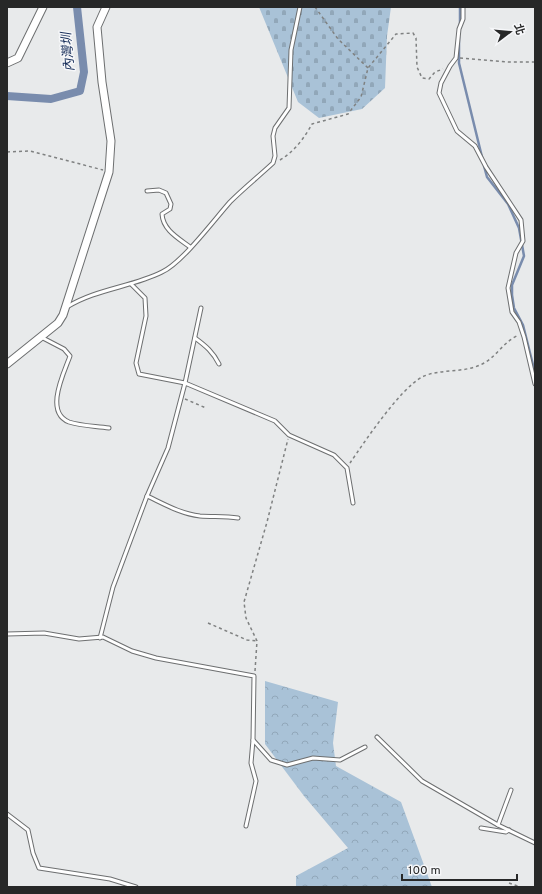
<svg xmlns="http://www.w3.org/2000/svg" width="542" height="894" font-family="Overpass,'Noto Sans TC',sans-serif">
	<style>
		.forest { fill: url(#forest-crowns) }
		.cemetery { fill: url(#cemetery-stones) }
		.lines { fill: none; stroke-linecap: round; stroke-linejoin: round }
		.stream { stroke: #798cad; stroke-width: 2.5 }
		.canal { stroke: #798cad; stroke-width: 8 }
		.service-casing { stroke: #6d6f70; stroke-width: 5 }
		.tertiary-casing { stroke: #6d6f70; stroke-width: 9 }
		.path { stroke: #7f8181; stroke-width: 1.5; stroke-dasharray: 3 3; stroke-linecap: butt }
		.service { stroke: #fff; stroke-width: 3 }
		.tertiary { stroke: #fff; stroke-width: 7 }
		.labels { text-anchor: middle; dominant-baseline: central; stroke-width: 3; stroke-linejoin: round; paint-order: stroke }
		.water-label { font-size: 13px; font-style: italic; fill: #142b57; stroke: #f6f7f9 }
	</style>
	<defs>
		<pattern id="forest-crowns" width="20" height="18" patternUnits="userSpaceOnUse"><rect width="20" height="18" fill="#a9c2d7"/><path d="M2 6a3 3 0 1 1 6 0M12 15a3 3 0 1 1 6 0" fill="none" stroke="#91a7b9"/></pattern>
		<pattern id="cemetery-stones" width="16" height="16" patternUnits="userSpaceOnUse"><rect width="16" height="16" fill="#a9c2d7"/><path d="M2 7V4a2 2 0 0 1 4 0v3zM10 15v-3a2 2 0 0 1 4 0v3z" fill="#91a7b9"/></pattern>
	</defs>
	<rect width="100%" height="100%" fill="#e8eaeb"/>
	<polygon class="forest" points="265,681 338,702 333,743 336,766 401,802 432,887 296,887 296,876 348,848 304,796 265,744"/>
	<polygon class="cemetery" points="259,7 391,7 387,36 385,88 362,109 319,118 298,102"/>
	<g class="lines">
		<g class="stream">
			<polyline points="460,26 460,7"/>
			<polyline points="459,37 459,63 482,157"/>
			<polyline points="484,166 487,177 508,204 519,228 524,256 512,285 512,295 514,308 523,325 535,373"/>
		</g>
		<polyline class="canal" points="7,96 51,99 80,91 84,72 77,7"/>
		<g class="service-casing">
			<g id="service">
				<polyline points="463,7 463,19 459,29 456,58 450,66 441,83 439,93 457,131 475,146 486,167 521,220 523,241 516,253 508,288 512,312 519,322 524,337 535,384"/>
				<path d="M 147,191 L 159,190 L 166,193 L 171,204 L 170,209 L 162,214 C 163,230 178,238 190,247"/>
				<polyline points="131,284 145,298 146,316 136,363 139,374 185,383 275,421 289,435 334,455 347,468 353,503"/>
				<path d="M 67,307 C 96,289 132,287 162,272 C 182,263 214,220 230,202 C 244,188 259,176 273,163 L 275,156 L 273,136 L 275,128 L 289,108 L 291,50 L 300,7"/>
				<path d="M 41,337 L 64,349 L 70,356 C 64,373 44,412 69,422 C 81,426 96,426 109,428"/>
				<path d="M 195,338 C 206,346 213,352 219,364"/>
				<path d="M 147,496 C 164,504 181,514 200,516 C 213,517 225,516 238,518"/>
				<polyline points="7,634 44,633 79,639 103,637 132,651 156,658 254,676 253,740 271,760 287,765 313,758 340,760 365,747"/>
				<polyline points="100,638 113,587 147,496 168,448 185,383 201,308"/>
				<polyline points="377,737 422,781 498,825 535,843"/>
				<polyline points="7,814 28,830 33,853 39,868 110,879 136,887"/>
				<polyline points="498,825 511,790"/>
				<polyline points="246,826 256,781 251,763 253,740"/>
				<polyline points="481,828 506,832 509,830"/>
			</g>
		</g>
		<g class="tertiary-casing">
			<g id="tertiary">
				<polyline points="7,63 18,58 43,7"/>
				<polyline points="7,364 58,323 63,315 109,172 111,141 102,82 97,27 106,7"/>
			</g>
		</g>
		<g class="path">
			<polyline points="315,7 338,39 368,68"/>
			<polyline points="460,58 509,62 535,62"/>
			<polyline points="7,152 30,151 103,170"/>
			<path d="M 280,160 C 294,152 305,137 312,124 L 348,114 L 361,97 L 368,68 L 396,34 L 413,33 L 416,38 L 417,67 L 422,78 L 429,79 L 435,72 L 443,69"/>
			<polyline points="185,399 206,408"/>
			<path d="M 350,463 C 365,441 400,389 422,377 C 440,368 465,374 484,363 C 497,356 504,341 519,335"/>
			<polyline points="208,623 247,640 257,641"/>
			<polyline points="255,671 257,641 246,618 244,602 267,522 288,439"/>
			<polyline points="509,883 520,887"/>
		</g>
		<use href="#service" class="service"/>
		<use href="#tertiary" class="tertiary"/>
	</g>
	<g class="labels">
		<g class="water-label">
			<text transform="translate(69 52) rotate(-95)">內灣圳</text>
		</g>
	</g>
	<rect width="542" height="894" fill="none" stroke="#272828" stroke-width="16"/>
	<g transform="translate(510 32) rotate(74)" stroke="#f6f7f9" stroke-width="3" paint-order="stroke">
	<path d="M0-3L7 15L0 10L-7 15Z" fill="#272828"/>
	<text y="-6" font-size="11" font-weight="bold" text-anchor="middle" fill="#272828">北</text>
	</g>
	<path d="M402 874v6h115v-6" fill="none" stroke="#272828" stroke-width="2"/>
	<text x="408" y="874" font-size="12" fill="#272828" stroke="#f6f7f9" stroke-width="3" paint-order="stroke">100 m</text>
</svg>
